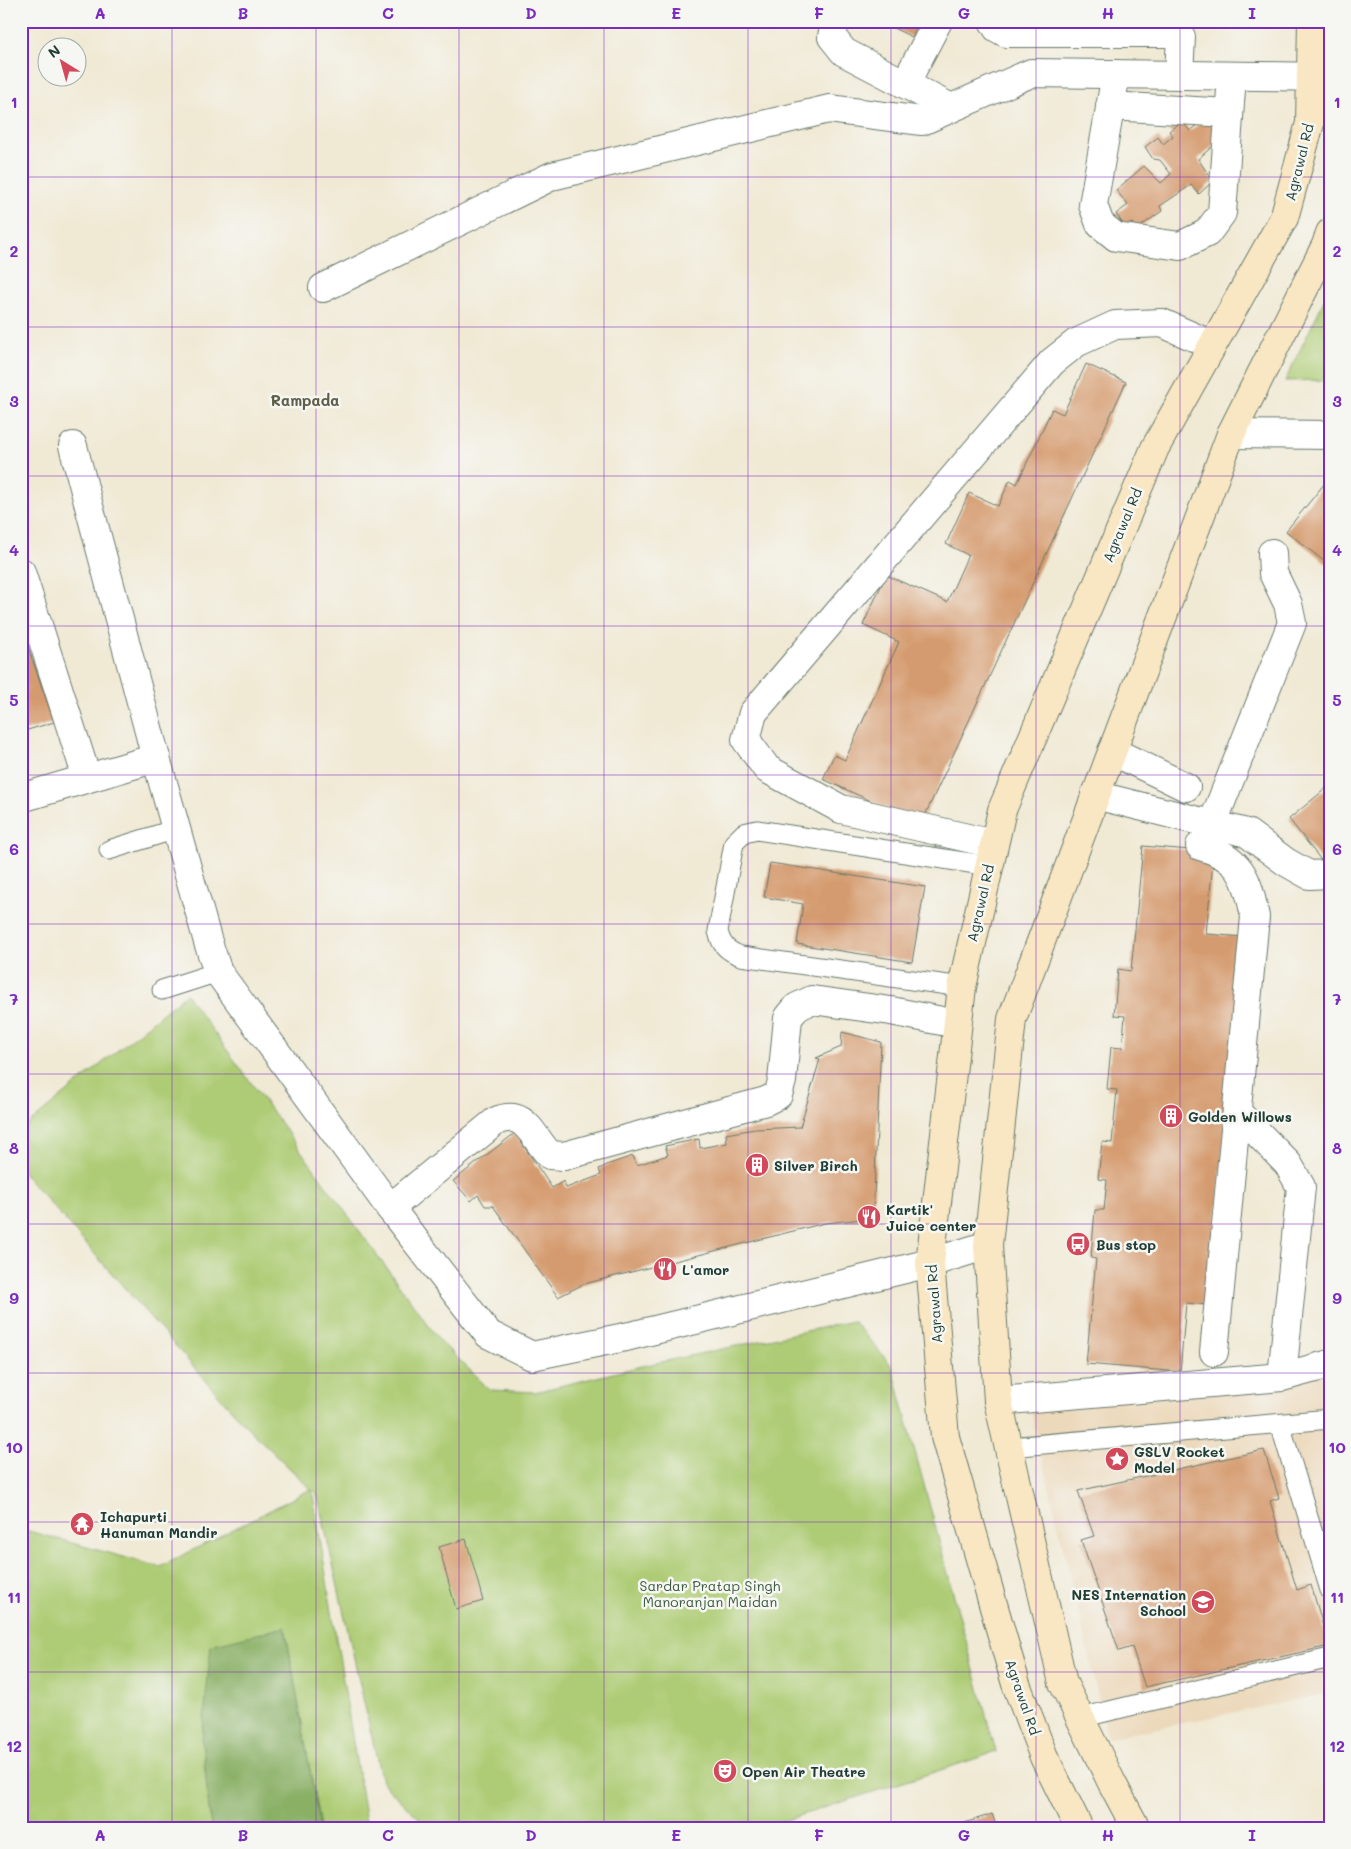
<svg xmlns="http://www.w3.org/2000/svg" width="1351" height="1849" font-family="Mali,sans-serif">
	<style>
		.built { fill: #ecd8ba }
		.green { fill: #adcc74; stroke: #668454 }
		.forest { fill: #8ab066; stroke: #54764d }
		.building { fill: #d59b70 }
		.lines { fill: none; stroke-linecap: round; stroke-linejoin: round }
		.lane-casing { stroke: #68796c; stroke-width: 21 }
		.street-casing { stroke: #68796c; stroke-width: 30 }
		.secondary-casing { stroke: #68796c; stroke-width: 30 }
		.lane { stroke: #fff; stroke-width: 19 }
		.street { stroke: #fff; stroke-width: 28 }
		.secondary { stroke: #f9e7c3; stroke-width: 28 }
		.grid { fill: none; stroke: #7b2cbf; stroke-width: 1; stroke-opacity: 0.55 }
		.labels { text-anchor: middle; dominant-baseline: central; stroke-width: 5; stroke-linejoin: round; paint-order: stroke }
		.street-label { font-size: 14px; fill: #1f3d34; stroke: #f6f6f2 }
		.poi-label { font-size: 14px; font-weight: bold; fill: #1f3d34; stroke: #f6f6f2; text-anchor: start }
		.park-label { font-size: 14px; fill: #3b5a41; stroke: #f6f6f2 }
		.neighbourhood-label { font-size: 15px; font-weight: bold; fill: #5f5e49; stroke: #f6f6f2 }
		.neatline { fill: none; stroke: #7b2cbf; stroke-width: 2 }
		.grid-label { font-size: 16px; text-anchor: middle; font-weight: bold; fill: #7b2cbf }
	</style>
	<rect width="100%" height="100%" fill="#f6f6f2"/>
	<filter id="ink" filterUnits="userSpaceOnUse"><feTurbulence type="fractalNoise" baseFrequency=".02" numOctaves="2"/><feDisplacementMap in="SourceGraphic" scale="10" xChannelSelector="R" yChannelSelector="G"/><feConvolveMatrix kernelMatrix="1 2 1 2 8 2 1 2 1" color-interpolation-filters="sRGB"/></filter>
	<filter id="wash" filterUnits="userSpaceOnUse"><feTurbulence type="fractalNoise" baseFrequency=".0096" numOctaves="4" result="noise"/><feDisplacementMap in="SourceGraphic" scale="20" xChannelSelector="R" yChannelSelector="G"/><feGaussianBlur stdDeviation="1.12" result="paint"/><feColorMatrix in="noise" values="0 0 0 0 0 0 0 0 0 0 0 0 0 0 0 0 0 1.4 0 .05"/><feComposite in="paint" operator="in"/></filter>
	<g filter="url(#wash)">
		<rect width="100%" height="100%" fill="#f0e9d4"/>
		<polygon class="built" points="1330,1365 1330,1693 1108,1738 1031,1411"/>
		<g class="green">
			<polygon points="1330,288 1330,380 1285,381"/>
			<polygon points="186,994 440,1341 490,1390 535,1392 638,1367 853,1321 892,1366 996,1752 762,1828 429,1828 382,1782 317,1494 312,1489 367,1828 320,1828 285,1627 202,1739 211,1828 21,1828 21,1529 160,1567 311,1489 243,1423 21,1170 21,1130"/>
		</g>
		<polygon class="forest" points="285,1627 320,1828 211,1828 202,1739 211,1645"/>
		<g id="blocks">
			<g class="building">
				<polygon points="879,21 919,21 912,37"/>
				<polygon points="1076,21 1228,21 1228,27"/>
				<polygon points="1207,118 1222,138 1198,159 1213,181 1199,194 1191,185 1160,206 1162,211 1137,229 1132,223 1125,227 1116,214 1128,205 1116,190 1144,166 1161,183 1171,174 1160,160 1153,159 1145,147 1158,137 1163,144 1173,136 1169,131 1182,121 1190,131"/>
				<polygon points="1086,364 1126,382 921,824 823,779 834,755 845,760 899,642 863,625 886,575 947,602 968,555 946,544 969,493 998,506 1010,480 1017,484 1052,409 1063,414"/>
				<polygon points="1325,483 1330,487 1330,566 1286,531"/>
				<polygon points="21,627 54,722 21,732"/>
				<polygon points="1330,785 1330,852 1321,860 1289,819"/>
				<polygon points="1143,846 1214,852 1206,934 1244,937 1208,1305 1186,1303 1180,1372 1086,1364 1096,1259 1091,1258 1095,1210 1104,1210 1107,1180 1098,1179 1102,1142 1112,1143 1117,1090 1107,1089 1111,1047 1122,1048 1125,1016 1114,1015 1118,969 1131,971"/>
				<polygon points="770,863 925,887 912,962 797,944 803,904 764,897"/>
				<polygon points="842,1032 881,1042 873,1218 825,1223 584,1284 558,1297 493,1206 485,1206 478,1195 471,1201 453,1181 515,1133 552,1188 564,1181 566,1188 601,1175 599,1169 609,1164 633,1156 637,1165 668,1155 665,1146 699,1139 700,1148 727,1143 726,1134 755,1129 800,1127 820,1059 816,1058 841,1047"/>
				<polygon points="1264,1450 1279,1498 1270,1501 1297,1590 1311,1585 1329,1646 1145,1687 1132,1647 1119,1651 1081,1540 1094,1536 1078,1491"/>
				<polygon points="466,1539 483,1601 456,1609 439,1547"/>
				<polygon points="992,1814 997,1828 952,1828 952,1827"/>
			</g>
		</g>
	</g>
	<g filter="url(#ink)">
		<use href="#blocks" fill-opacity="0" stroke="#68796c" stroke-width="1"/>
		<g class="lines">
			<g class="lane-casing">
				<g id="lane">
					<polyline points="109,850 176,829"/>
					<path d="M 962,987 L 741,956 C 727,951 721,945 718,931 L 734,843 L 744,833 L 757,830 L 989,866"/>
					<polyline points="162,990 218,972"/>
					<polyline points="1280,1424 1330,1590"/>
					<polyline points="1009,1447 1330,1419"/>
					<polyline points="1080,1718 1330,1658"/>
				</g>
			</g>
			<g class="street-casing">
				<g id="street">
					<polyline points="835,21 832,37 844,52 951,108"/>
					<polyline points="993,21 997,28 1006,33 1177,33 1181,37 1179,75"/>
					<polyline points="1116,74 1093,205 1100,224 1116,237 1180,246 1207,233 1222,213 1232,76"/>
					<polyline points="905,84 938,21"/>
					<polyline points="1110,106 1229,113"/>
					<polyline points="323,288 552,176 829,109 922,121 1031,73 1330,77"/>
					<polyline points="1231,434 1330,435"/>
					<polyline points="73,446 156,758 208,942 218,972 390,1208 488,1334 532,1356 630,1336 930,1263 988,1245"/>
					<polyline points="21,572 87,778"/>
					<polyline points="1112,751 1186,787"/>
					<polyline points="1095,795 1247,833 1286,862 1309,875 1330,874"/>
					<polyline points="21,798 156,758"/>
					<polyline points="1212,825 1292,623 1288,604 1273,573 1272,553"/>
					<polyline points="994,844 841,809 767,769 746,740 753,713 1052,362 1076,343 1115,325 1162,323 1212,345"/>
					<path d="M 1200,846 C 1241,857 1248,879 1255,917 L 1214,1352"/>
					<polyline points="1237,1112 1288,1164 1301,1187 1282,1377"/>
					<path d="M 390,1208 L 496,1121 C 526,1108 531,1136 550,1155 L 564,1156 L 766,1101 L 778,1095 L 782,1081 L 788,1018 L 797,1007 L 812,1000 L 891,1011 L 957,1024"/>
					<polyline points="998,1401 1282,1377 1330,1364"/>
				</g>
			</g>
			<g class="secondary-casing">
				<g id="secondary">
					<polyline points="1079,1828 1044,1757 1016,1684 945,1437 930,1263 962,987 1002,810 1155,448 1284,218 1310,123 1312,21"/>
					<polyline points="1136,1828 1112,1783 1063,1683 998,1401 988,1245 1012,1019 1231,434 1326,245 1330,233"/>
				</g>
			</g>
			<use href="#lane" class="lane"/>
			<use href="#street" class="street"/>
			<use href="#secondary" class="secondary"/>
		</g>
	</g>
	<path class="grid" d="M 172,21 L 172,1828M 316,21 L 316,1828M 459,21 L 459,1828M 604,21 L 604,1828M 748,21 L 748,1828M 891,21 L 891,1828M 1036,21 L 1036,1828M 1180,21 L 1180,1828M 21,177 L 1330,177M 21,327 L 1330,327M 21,476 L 1330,476M 21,626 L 1330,626M 21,775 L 1330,775M 21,924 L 1330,924M 21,1074 L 1330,1074M 21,1224 L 1330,1224M 21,1373 L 1330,1373M 21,1522 L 1330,1522M 21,1672 L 1330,1672"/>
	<defs>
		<g id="building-disc" transform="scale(1.25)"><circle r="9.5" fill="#d1495b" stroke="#f6f6f2"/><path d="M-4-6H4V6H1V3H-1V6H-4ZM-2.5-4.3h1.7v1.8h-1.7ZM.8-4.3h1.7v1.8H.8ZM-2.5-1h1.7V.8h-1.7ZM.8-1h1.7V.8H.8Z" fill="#fff"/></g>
		<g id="restaurant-disc" transform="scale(1.25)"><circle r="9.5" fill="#d1495b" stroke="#f6f6f2"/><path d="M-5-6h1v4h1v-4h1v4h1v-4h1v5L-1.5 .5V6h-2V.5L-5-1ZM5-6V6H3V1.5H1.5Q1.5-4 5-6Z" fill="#fff"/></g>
		<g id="bus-disc" transform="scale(1.25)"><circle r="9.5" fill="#d1495b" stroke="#f6f6f2"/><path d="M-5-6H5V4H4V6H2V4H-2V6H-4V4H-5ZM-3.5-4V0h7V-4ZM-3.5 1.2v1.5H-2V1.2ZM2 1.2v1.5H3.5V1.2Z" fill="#fff"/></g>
		<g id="sight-disc" transform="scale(1.25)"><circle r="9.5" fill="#d1495b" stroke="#f6f6f2"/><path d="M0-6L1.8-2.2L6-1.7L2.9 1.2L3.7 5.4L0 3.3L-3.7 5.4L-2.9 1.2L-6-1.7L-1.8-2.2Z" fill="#fff"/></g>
		<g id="temple-disc" transform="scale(1.25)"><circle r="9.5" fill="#d1495b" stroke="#f6f6f2"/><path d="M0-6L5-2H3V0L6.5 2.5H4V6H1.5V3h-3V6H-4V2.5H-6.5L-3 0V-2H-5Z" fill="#fff"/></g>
		<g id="school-disc" transform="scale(1.25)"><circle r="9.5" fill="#d1495b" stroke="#f6f6f2"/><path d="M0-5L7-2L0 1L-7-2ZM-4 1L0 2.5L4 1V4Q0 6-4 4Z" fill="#fff"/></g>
		<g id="theatre-disc" transform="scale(1.25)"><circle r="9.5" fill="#d1495b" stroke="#f6f6f2"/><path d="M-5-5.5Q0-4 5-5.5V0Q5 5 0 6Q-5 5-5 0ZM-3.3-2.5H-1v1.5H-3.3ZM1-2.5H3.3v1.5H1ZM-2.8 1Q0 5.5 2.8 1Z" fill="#fff"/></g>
	</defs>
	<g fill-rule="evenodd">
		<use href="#building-disc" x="1171" y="1116"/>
		<use href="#building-disc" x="757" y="1165"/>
		<use href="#restaurant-disc" x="869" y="1217"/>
		<use href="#bus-disc" x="1078" y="1244"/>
		<use href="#restaurant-disc" x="665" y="1269"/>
		<use href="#sight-disc" x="1117" y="1459"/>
		<use href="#temple-disc" x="82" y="1524"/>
		<use href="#school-disc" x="1203" y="1602"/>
		<use href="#theatre-disc" x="725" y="1771"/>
	</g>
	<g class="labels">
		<g class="street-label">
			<text transform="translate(1299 162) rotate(-76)">Agrawal Rd</text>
			<text transform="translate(1122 525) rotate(-67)">Agrawal Rd</text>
			<text transform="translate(980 903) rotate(-77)">Agrawal Rd</text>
			<text transform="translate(934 1304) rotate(-94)">Agrawal Rd</text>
			<text transform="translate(1023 1697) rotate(71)">Agrawal Rd</text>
		</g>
		<g class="poi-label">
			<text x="1188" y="1116">Golden Willows</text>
			<text x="774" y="1165">Silver Birch</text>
			<text x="886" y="1209">Kartik'<tspan x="886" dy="16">Juice center</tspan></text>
			<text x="1096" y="1244">Bus stop</text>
			<text x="682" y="1269">L'amor</text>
			<text x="1134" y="1451">GSLV Rocket<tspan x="1134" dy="16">Model</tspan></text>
			<text x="100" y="1516">Ichapurti<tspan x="100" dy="16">Hanuman Mandir</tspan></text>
			<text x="1186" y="1594" text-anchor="end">NES Internation<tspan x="1186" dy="16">School</tspan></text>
			<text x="742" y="1771">Open Air Theatre</text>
		</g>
		<g class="park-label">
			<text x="710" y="1585">Sardar Pratap Singh<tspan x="710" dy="16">Manoranjan Maidan</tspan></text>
		</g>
		<g class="neighbourhood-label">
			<text x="305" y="400">Rampada</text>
		</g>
	</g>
	<rect width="1351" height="1849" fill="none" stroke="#f6f6f2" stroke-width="55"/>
	<g transform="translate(62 62) rotate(323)"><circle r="24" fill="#f6f6f2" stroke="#a0aca6"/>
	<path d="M0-4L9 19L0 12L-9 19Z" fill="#d1495b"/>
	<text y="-8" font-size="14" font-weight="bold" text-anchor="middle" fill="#1f3d34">N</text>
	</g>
	<rect x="28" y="28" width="1296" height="1794" class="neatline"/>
	<g class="grid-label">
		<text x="100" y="19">A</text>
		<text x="243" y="19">B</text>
		<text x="388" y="19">C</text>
		<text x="531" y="19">D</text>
		<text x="676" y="19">E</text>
		<text x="819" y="19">F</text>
		<text x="964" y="19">G</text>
		<text x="1108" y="19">H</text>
		<text x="1252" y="19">I</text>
		<text x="14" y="108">1</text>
		<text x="1337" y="108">1</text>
		<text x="14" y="257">2</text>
		<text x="1337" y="257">2</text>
		<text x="14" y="407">3</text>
		<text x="1337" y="407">3</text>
		<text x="14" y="556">4</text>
		<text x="1337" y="556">4</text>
		<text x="14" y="706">5</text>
		<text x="1337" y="706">5</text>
		<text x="14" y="855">6</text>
		<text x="1337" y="855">6</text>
		<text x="14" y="1005">7</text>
		<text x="1337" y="1005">7</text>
		<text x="14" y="1154">8</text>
		<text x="1337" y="1154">8</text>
		<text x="14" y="1304">9</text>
		<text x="1337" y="1304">9</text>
		<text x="14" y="1453">10</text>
		<text x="1337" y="1453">10</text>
		<text x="14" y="1603">11</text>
		<text x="1337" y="1603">11</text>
		<text x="14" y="1752">12</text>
		<text x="1337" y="1752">12</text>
		<text x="100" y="1841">A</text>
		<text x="243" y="1841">B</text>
		<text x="388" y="1841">C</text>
		<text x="531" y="1841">D</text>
		<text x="676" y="1841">E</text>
		<text x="819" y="1841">F</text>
		<text x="964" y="1841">G</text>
		<text x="1108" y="1841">H</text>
		<text x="1252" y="1841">I</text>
	</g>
</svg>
